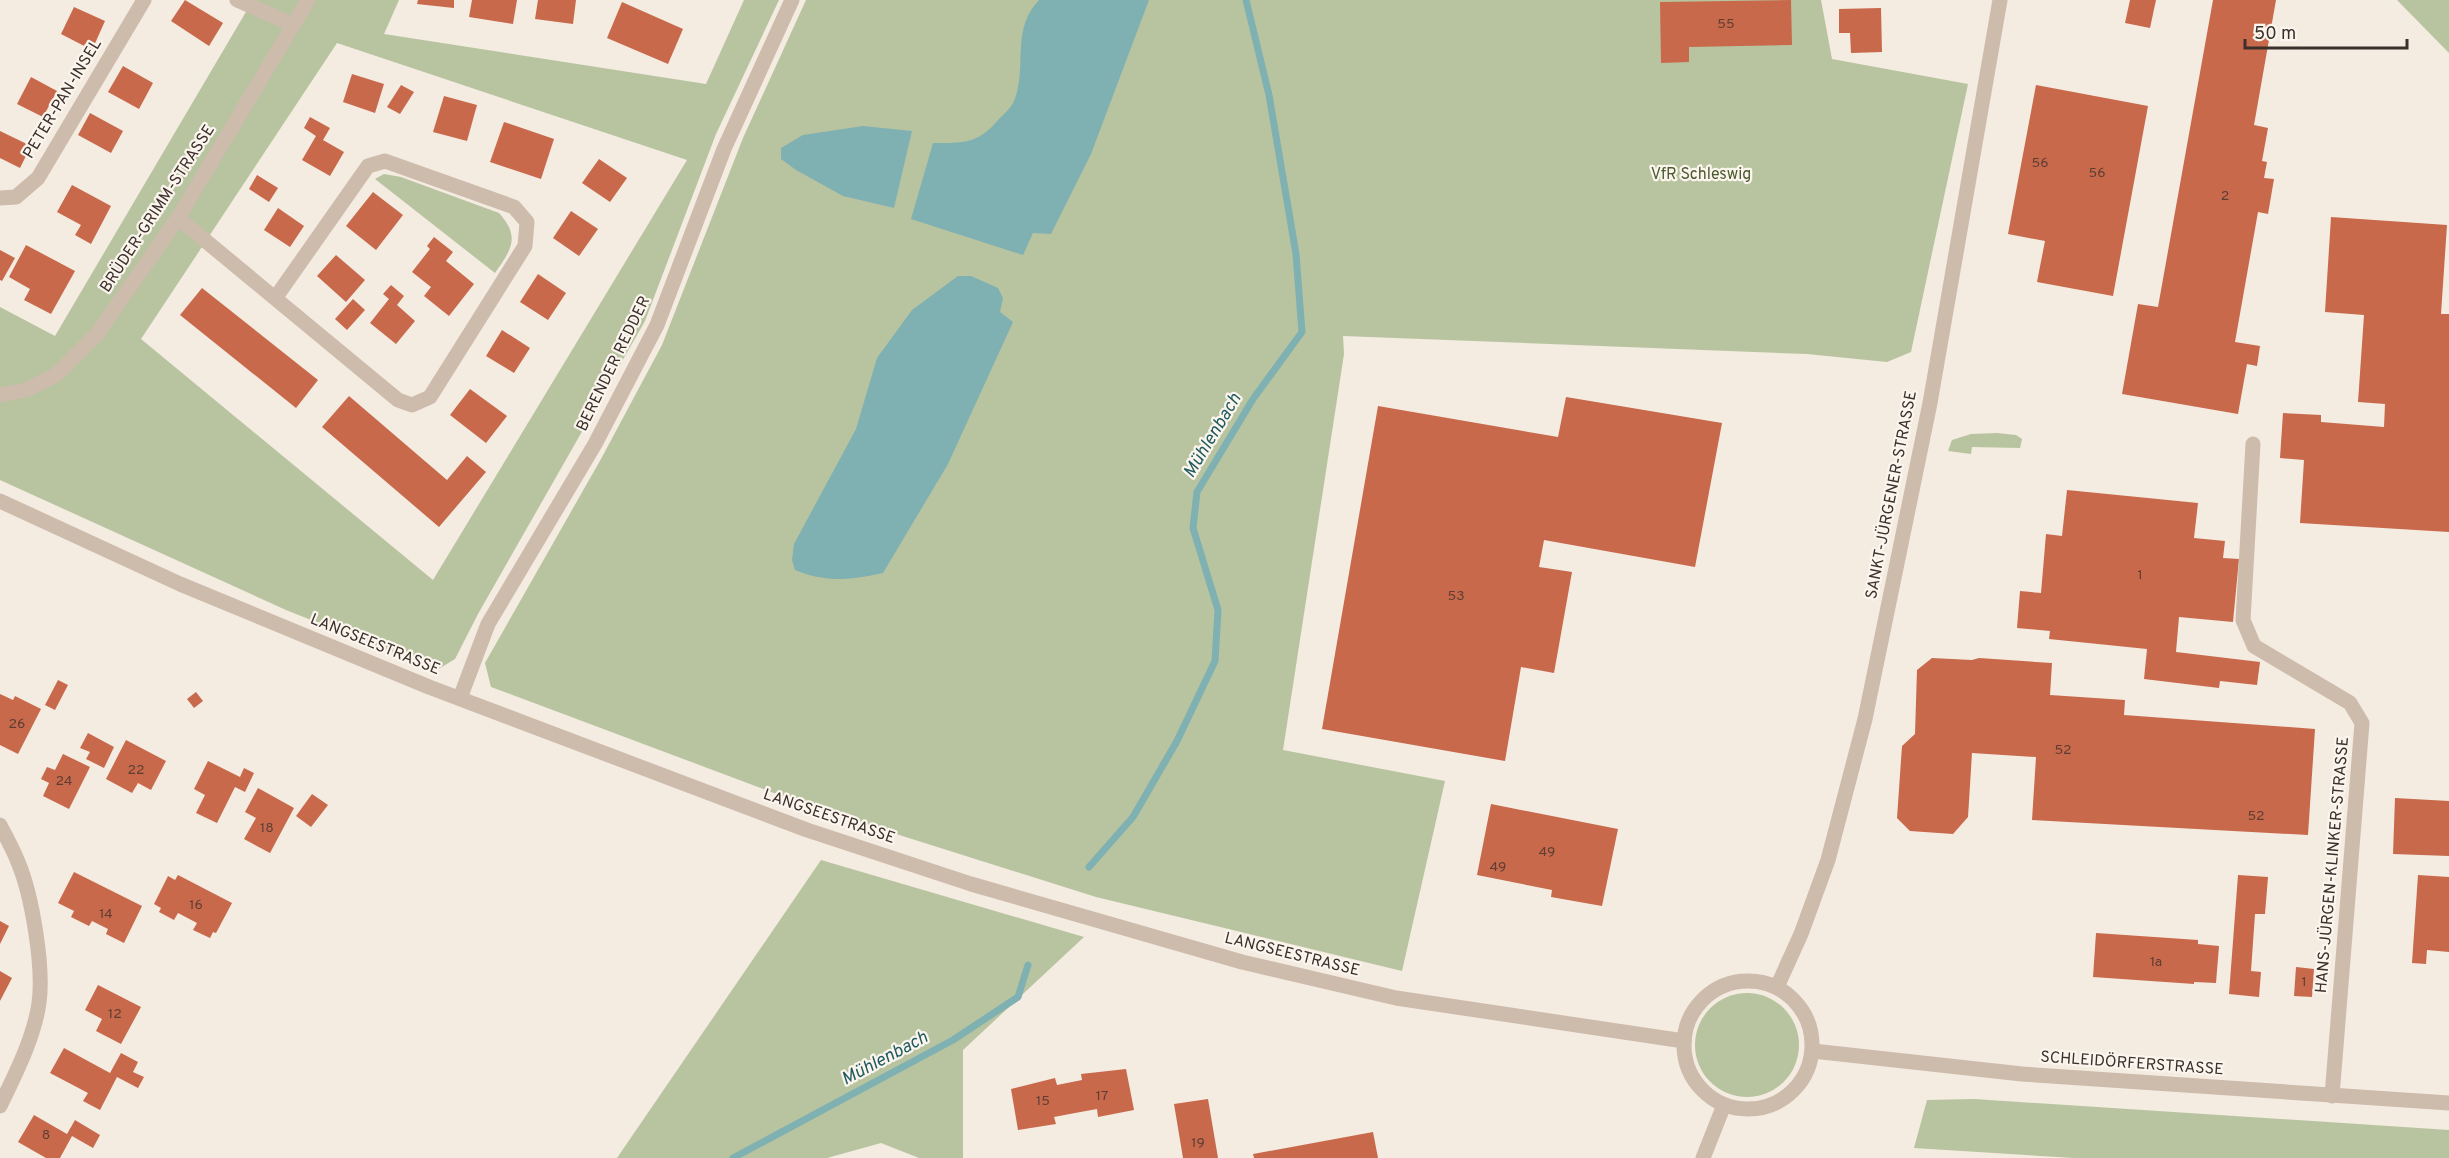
<svg xmlns="http://www.w3.org/2000/svg" width="2449" height="1158" font-family="Overpass,sans-serif">
	<style>
		.green { fill: #b8c4a0; fill-rule: evenodd }
		.water { fill: #7fb0b2 }
		.lines { fill: none; stroke-linecap: round; stroke-linejoin: round }
		.stream { stroke: #7fb0b2; stroke-width: 7 }
		.building { fill: #c8694b }
		.minor { stroke: #cdbbac; stroke-width: 15 }
		.labels { text-anchor: middle; dominant-baseline: central; stroke-width: 4.5; stroke-linejoin: round; paint-order: stroke }
		.number-label { font-size: 14px; fill: #5e3e33 }
		.street-label { font-size: 16px; fill: #3b302b; stroke: #fbf5ee }
		.park-label { font-size: 16px; fill: #4a5a2e; stroke: #fbf5ee }
		.water-label { font-size: 18px; font-style: italic; fill: #1f5a5e; stroke: #fbf5ee }
	</style>
	<rect width="100%" height="100%" fill="#f4ebe1"/>
	<g class="green">
		<path d="M 253,0 L 399,0 L 384,34 L 706,84 L 744,0 L 779,0 L 716,134 L 645,321 L 478,614 L 455,659 L 437,670 L 286,610 L 0,480 L 0,307 L 55,336 ZM 337,43 L 687,160 L 433,580 L 141,339 Z"/>
		<polygon points="806,0 1821,0 1832,59 1968,84 1911,352 1887,362 1807,354 1343,336 1344,354 1283,750 1445,781 1402,971 1096,897 817,809 491,687 485,663 601,459 662,345 743,138"/>
		<polygon points="2397,0 2449,0 2449,53"/>
		<path d="M 384,174 L 401,177 L 499,213 C 521,237 511,250 495,273 L 375,179 Z"/>
		<polygon points="1997,433 2016,435 2022,439 2020,448 1972,447 1971,454 1948,451 1952,440 1971,434"/>
		<polygon points="821,860 1084,937 963,1050 963,1158 919,1158 881,1143 827,1158 617,1158"/>
		<circle cx="1747" cy="1045" r="52"/>
		<polygon points="1974,1099 2449,1130 2449,1158 2074,1158 1914,1148 1927,1100"/>
	</g>
	<g class="water">
		<path d="M 1039,0 L 1149,0 L 1091,154 L 1051,234 L 1033,233 L 1023,255 L 911,219 L 933,143 C 965,143 978,144 999,119 C 1004,114 1011,108 1014,101 C 1028,68 1010,30 1039,0 Z"/>
		<polygon points="863,126 912,131 894,208 843,196 796,170 781,159 781,148 803,135"/>
		<path d="M 958,276 L 971,276 L 998,288 L 1003,298 L 1000,312 L 1013,322 L 948,464 L 883,573 C 850,580 827,583 795,570 L 792,560 L 794,544 L 856,429 L 877,358 L 912,310 Z"/>
	</g>
	<g class="lines">
		<g class="stream">
			<polyline points="1089,867 1133,817 1177,741 1215,661 1218,610 1193,528 1197,492 1253,399 1302,332 1296,254 1269,95 1246,0"/>
			<polyline points="733,1158 953,1040 1018,997 1028,965"/>
		</g>
	</g>
	<g class="building">
		<polygon points="185,0 223,23 209,46 171,21"/>
		<polygon points="418,0 454,0 454,8 417,4"/>
		<polygon points="472,0 517,0 513,24 469,17"/>
		<polygon points="538,0 576,0 573,24 535,19"/>
		<polygon points="1791,0 1792,45 1689,47 1689,62 1661,63 1660,2"/>
		<polygon points="2130,0 2156,0 2150,28 2125,23"/>
		<polygon points="2213,0 2276,0 2254,125 2268,128 2262,161 2267,162 2264,178 2274,179 2268,214 2258,212 2235,342 2260,346 2257,366 2247,364 2238,414 2122,394 2138,304 2158,307"/>
		<polygon points="622,2 683,29 668,64 607,38"/>
		<polygon points="74,7 105,21 92,50 61,34"/>
		<polygon points="1881,8 1882,52 1851,53 1850,33 1839,33 1839,9"/>
		<polygon points="123,66 153,83 139,109 108,92"/>
		<polygon points="352,74 384,84 375,113 343,102"/>
		<polygon points="31,77 57,91 43,117 17,104"/>
		<polygon points="401,85 414,92 400,114 387,107"/>
		<polygon points="2036,85 2148,106 2113,296 2037,282 2045,241 2008,234"/>
		<polygon points="444,96 477,105 467,141 433,132"/>
		<polygon points="90,113 123,131 111,153 78,135"/>
		<polygon points="310,117 330,128 323,140 344,152 330,176 302,160 316,136 304,128"/>
		<polygon points="504,122 554,139 541,179 490,162"/>
		<polygon points="0,131 31,146 20,168 0,158"/>
		<polygon points="599,159 627,178 610,202 582,183"/>
		<polygon points="257,175 278,188 269,202 249,189"/>
		<polygon points="72,185 111,206 91,244 75,235 81,225 57,212"/>
		<polygon points="373,192 403,215 376,250 346,226"/>
		<polygon points="278,208 304,226 290,247 264,230"/>
		<polygon points="571,211 598,229 579,256 553,238"/>
		<polygon points="2331,217 2447,225 2441,314 2449,314 2449,532 2300,523 2304,460 2280,458 2283,413 2321,415 2321,422 2384,427 2385,404 2358,402 2364,315 2325,312"/>
		<polygon points="434,237 453,252 446,261 474,284 449,316 424,296 431,287 412,272 430,249 427,246"/>
		<polygon points="26,245 75,271 51,314 24,300 30,289 9,277"/>
		<polygon points="0,250 15,258 2,281 0,280"/>
		<polygon points="336,255 365,280 346,302 317,276"/>
		<polygon points="538,274 566,293 548,320 520,302"/>
		<polygon points="391,285 404,296 397,305 415,321 396,344 370,323 389,299 383,294"/>
		<polygon points="202,288 318,380 296,408 180,315"/>
		<polygon points="353,299 365,310 347,330 335,319"/>
		<polygon points="502,330 530,348 514,373 486,356"/>
		<polygon points="470,389 507,416 486,443 450,415"/>
		<polygon points="349,396 447,480 467,456 486,472 439,527 322,427"/>
		<polygon points="1566,397 1722,423 1695,567 1544,540 1539,567 1572,572 1554,673 1521,667 1505,761 1322,729 1378,406 1558,437"/>
		<polygon points="2067,490 2198,503 2194,538 2225,541 2223,558 2239,559 2233,622 2179,617 2176,652 2260,662 2257,685 2220,681 2219,688 2144,679 2147,649 2049,639 2050,631 2017,628 2020,591 2041,593 2046,534 2062,536"/>
		<polygon points="1932,658 1972,660 1979,658 2052,663 2050,695 2125,700 2124,715 2315,729 2308,835 2032,820 2036,757 1972,753 1968,817 1953,834 1910,831 1897,818 1902,746 1915,734 1917,670"/>
		<polygon points="58,680 68,685 55,710 45,705"/>
		<polygon points="196,692 203,701 194,708 187,699"/>
		<polygon points="0,694 13,700 15,696 41,709 18,754 0,745"/>
		<polygon points="88,733 114,747 104,768 86,759 90,752 80,748"/>
		<polygon points="126,740 166,761 151,790 138,783 132,793 106,779"/>
		<polygon points="63,754 90,767 69,809 43,796 49,783 41,779 47,767 55,770"/>
		<polygon points="208,761 240,777 244,768 254,773 245,792 235,787 217,823 196,813 205,795 194,789"/>
		<polygon points="258,788 294,808 270,853 244,839 256,818 245,812"/>
		<polygon points="312,794 328,805 311,827 296,816"/>
		<polygon points="2395,798 2449,801 2449,856 2393,854"/>
		<polygon points="1491,804 1618,829 1602,906 1551,897 1552,890 1477,875"/>
		<polygon points="74,872 142,906 124,943 106,934 108,929 92,921 89,926 71,917 74,911 58,903"/>
		<polygon points="178,875 232,903 216,933 213,932 210,938 193,930 197,923 178,913 174,920 159,912 161,908 154,904 168,876 175,880"/>
		<polygon points="2238,875 2268,877 2265,914 2255,914 2251,971 2261,972 2259,997 2229,994"/>
		<polygon points="2418,875 2449,877 2449,952 2427,950 2426,964 2412,963"/>
		<polygon points="0,921 9,926 0,944"/>
		<polygon points="2096,933 2198,940 2198,944 2219,946 2216,983 2194,982 2194,984 2093,977"/>
		<polygon points="2296,967 2314,969 2312,997 2294,996"/>
		<polygon points="0,971 12,978 0,1001"/>
		<polygon points="98,985 141,1007 121,1044 96,1031 102,1019 85,1010"/>
		<polygon points="64,1048 110,1073 121,1053 138,1062 133,1072 144,1077 138,1088 117,1077 100,1110 83,1101 88,1093 50,1073"/>
		<polygon points="1126,1069 1134,1110 1098,1117 1097,1109 1075,1113 1054,1117 1056,1124 1018,1130 1011,1089 1055,1078 1057,1085 1082,1080 1081,1074"/>
		<polygon points="1208,1099 1218,1158 1183,1158 1174,1104"/>
		<polygon points="34,1115 67,1134 75,1120 100,1135 93,1148 72,1136 60,1158 46,1158 18,1142"/>
		<polygon points="1373,1132 1378,1158 1254,1158 1253,1154"/>
	</g>
	<g class="lines">
		<g class="minor">
			<polyline points="237,0 294,25"/>
			<polyline points="0,198 16,197 38,178 144,0"/>
			<polyline points="178,218 398,400 412,405 430,397 525,246 527,222 514,207 385,161 368,166 276,297"/>
			<polyline points="0,395 26,390 56,375 97,334 178,218 308,0"/>
			<polyline points="2253,444 2243,620 2254,646 2350,703 2362,723 2332,1096"/>
			<polyline points="0,501 180,584 429,687 807,830 971,884 1242,962 1396,998 1684,1041"/>
			<polyline points="460,698 488,624 595,444 657,325 724,149 792,0"/>
			<path d="M 0,825 C 6,837 13,849 18,862 C 32,895 44,967 39,1003 C 34,1038 15,1075 0,1106"/>
			<circle cx="1748" cy="1045" r="64"/>
			<polyline points="1777,987 1801,934 1828,860 1865,719 1930,403 2000,0"/>
			<polyline points="1813,1051 2022,1074 2449,1103"/>
			<polyline points="1703,1158 1724,1105"/>
		</g>
	</g>
	<g class="labels">
		<g class="number-label">
			<text x="1726" y="24">55</text>
			<text x="2040" y="163">56</text>
			<text x="2097" y="173">56</text>
			<text x="2225" y="196">2</text>
			<text x="2140" y="575">1</text>
			<text x="1456" y="596">53</text>
			<text x="17" y="724">26</text>
			<text x="2063" y="750">52</text>
			<text x="136" y="770">22</text>
			<text x="64" y="781">24</text>
			<text x="2256" y="816">52</text>
			<text x="267" y="828">18</text>
			<text x="1547" y="852">49</text>
			<text x="1498" y="867">49</text>
			<text x="196" y="905">16</text>
			<text x="106" y="914">14</text>
			<text x="2156" y="962">1a</text>
			<text x="2304" y="982">1</text>
			<text x="115" y="1014">12</text>
			<text x="1102" y="1096">17</text>
			<text x="1043" y="1101">15</text>
			<text x="46" y="1135">8</text>
			<text x="1198" y="1143">19</text>
		</g>
		<g class="street-label">
			<text transform="translate(63 99) rotate(-59)">PETER-PAN-INSEL</text>
			<text transform="translate(158 209) rotate(-57)">BRÜDER-GRIMM-STRASSE</text>
			<text transform="translate(614 364) rotate(-64)">BERENDER REDDER</text>
			<text transform="translate(1892 495) rotate(-79)">SANKT-JÜRGENER-STRASSE</text>
			<text transform="translate(375 645) rotate(22)">LANGSEESTRASSE</text>
			<text transform="translate(829 817) rotate(19)">LANGSEESTRASSE</text>
			<text transform="translate(2333 865) rotate(-85)">HANS-JÜRGEN-KLINKER-STRASSE</text>
			<text transform="translate(1292 955) rotate(14)">LANGSEESTRASSE</text>
			<text transform="translate(2132 1064) rotate(4)">SCHLEIDÖRFERSTRASSE</text>
		</g>
		<g class="park-label">
			<text x="1701" y="175">VfR Schleswig</text>
		</g>
		<g class="water-label">
			<text transform="translate(1213 436) rotate(-59)">Mühlenbach</text>
			<text transform="translate(885 1059) rotate(-28)">Mühlenbach</text>
		</g>
	</g>
	<path d="M2245 39v9h162v-9" fill="none" stroke="#3b302b" stroke-width="3"/>
	<text x="2254" y="39" font-size="18" fill="#3b302b" stroke="#fbf5ee" stroke-width="4.5" paint-order="stroke">50 m</text>
</svg>
